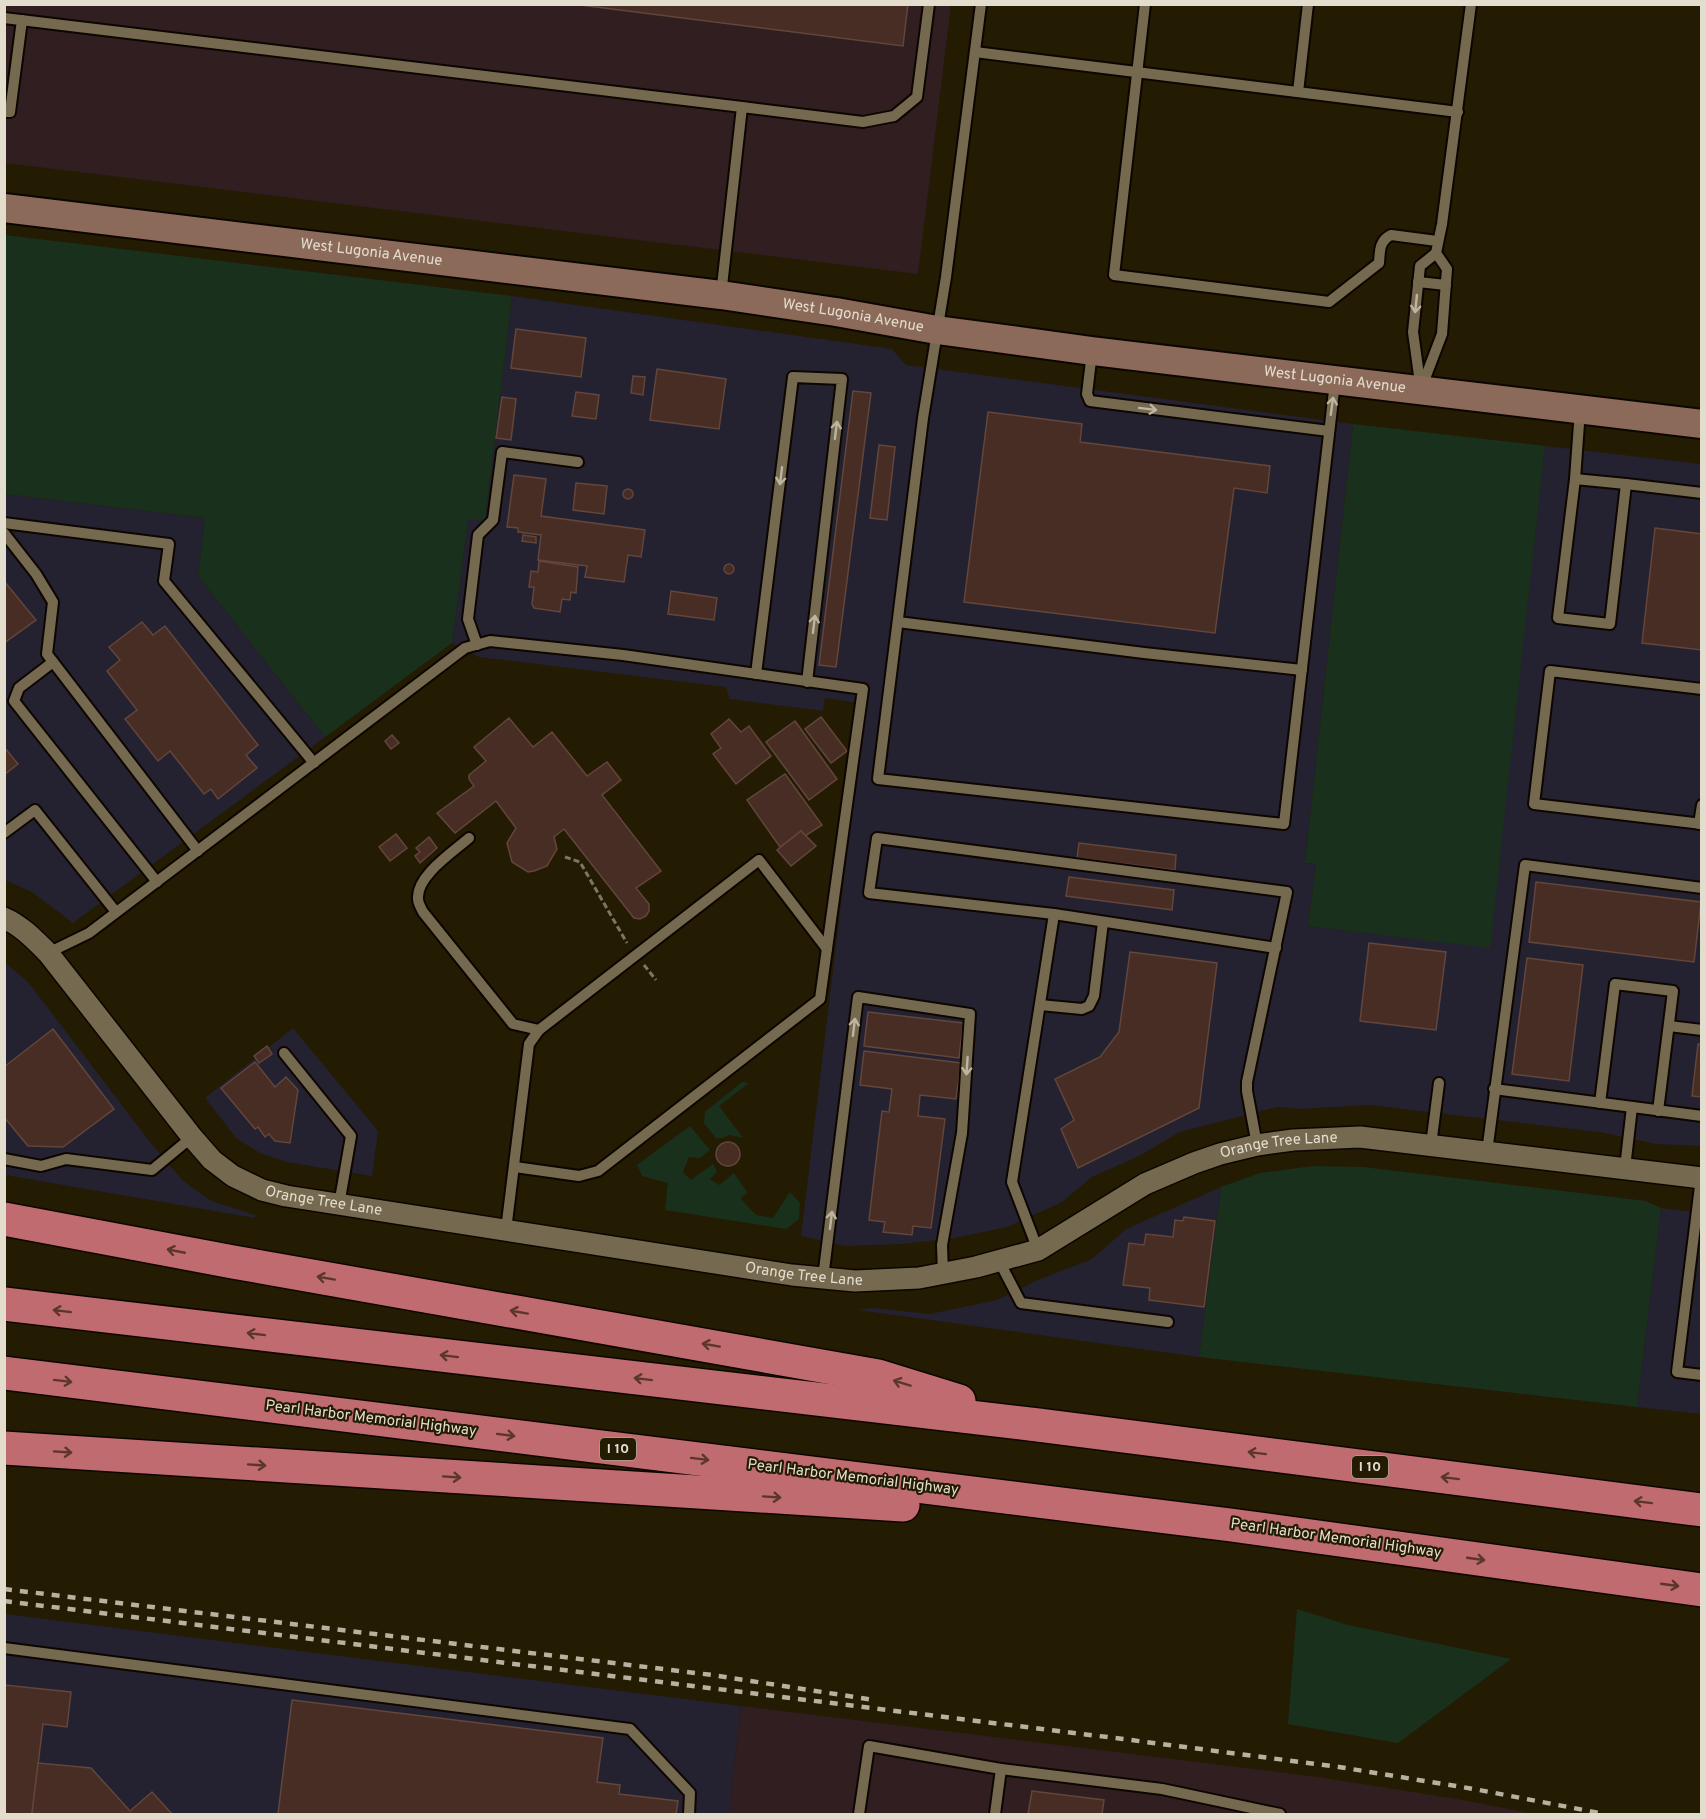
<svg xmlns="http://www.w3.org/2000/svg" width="1706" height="1819" font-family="Overpass,sans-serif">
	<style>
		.commercial { fill: #242131 }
		.industrial { fill: #311e20 }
		.green { fill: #19311c }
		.building { fill: #472d24; stroke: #62463c; stroke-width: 1.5 }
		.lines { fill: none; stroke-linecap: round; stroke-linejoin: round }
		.lane-casing { stroke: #0d0600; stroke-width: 14 }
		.street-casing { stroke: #0d0600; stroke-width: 24 }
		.secondary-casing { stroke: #0d0600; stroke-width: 32 }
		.highway-casing { stroke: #0d0600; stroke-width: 36 }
		.path { stroke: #7d7662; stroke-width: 3; stroke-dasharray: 6 3; stroke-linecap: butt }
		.lane { stroke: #756a4f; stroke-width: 10 }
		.street { stroke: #756a4f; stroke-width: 21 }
		.secondary { stroke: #8c6a59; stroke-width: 28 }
		.highway { stroke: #c06b6f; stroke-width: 33 }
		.rail { stroke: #b7b1a0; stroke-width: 4.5; stroke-dasharray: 8 8; stroke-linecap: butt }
		.oneway { stroke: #bcb5a2 }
		.oneway2 { stroke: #5b3729 }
		.labels { text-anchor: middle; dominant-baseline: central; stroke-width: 4.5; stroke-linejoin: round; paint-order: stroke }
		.shield { fill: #241b03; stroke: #aaa391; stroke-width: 1.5 }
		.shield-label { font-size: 14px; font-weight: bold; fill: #e3ddce }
		.street-label { font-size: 15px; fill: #e3ddce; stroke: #241b03 }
	</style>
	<rect width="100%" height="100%" fill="#241b03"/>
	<g class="commercial">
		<polygon points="512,296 892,349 906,365 1353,424 1305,863 1316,864 1308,926 1489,947 1545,446 1701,464 1701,1146 1656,1144 1599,1132 1370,1105 1300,1109 1277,1107 1180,1132 1139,1156 1092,1177 1062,1202 1007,1227 955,1238 901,1244 845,1246 801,1236 865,704 825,698 823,711 730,699 726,687 479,657 452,643 468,519 485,520"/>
		<polygon points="5,494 205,518 198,576 325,737 73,923 32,892 5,880"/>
		<polygon points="4,962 28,982 150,1142 182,1180 211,1201 255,1215 255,1218 5,1175"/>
		<polygon points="293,1028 378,1131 372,1176 286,1162 260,1153 237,1139 205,1098"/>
		<polygon points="1221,1187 1199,1357 858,1310 873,1308 930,1314 997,1300 1038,1280 1092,1259 1126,1229"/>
		<polygon points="1661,1208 1701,1213 1701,1414 1637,1407"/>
		<polygon points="5,1614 741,1706 729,1814 5,1814"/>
	</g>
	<g class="industrial">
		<polygon points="5,5 951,5 918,274 5,163"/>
		<polygon points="741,1706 1318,1777 1457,1799 1535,1814 729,1814"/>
	</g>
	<g class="green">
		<polygon points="5,235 512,296 485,520 468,520 452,643 325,737 198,576 205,518 5,494"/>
		<polygon points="1353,424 1545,446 1490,948 1308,926 1316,864 1305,863"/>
		<polygon points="742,1082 749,1083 719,1106 743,1138 728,1135 723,1138 716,1138 704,1123 705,1112"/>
		<polygon points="690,1126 710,1150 700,1158 689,1157 683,1172 691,1180 713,1164 717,1172 710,1179 719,1185 734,1173 747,1192 741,1199 756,1215 773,1218 790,1192 800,1203 799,1219 786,1229 665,1210 668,1183 642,1176 637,1165"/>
		<polygon points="1313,1166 1363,1167 1646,1201 1661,1208 1637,1407 1199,1357 1221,1187 1260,1173"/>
		<polygon points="1297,1609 1348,1625 1511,1659 1398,1743 1288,1724"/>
	</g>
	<g class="building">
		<polygon points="572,4 908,4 903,46"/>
		<polygon points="516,329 586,338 581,377 511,368"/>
		<polygon points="657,369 726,379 719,429 650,420"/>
		<polygon points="633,376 645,377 643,395 631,393"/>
		<polygon points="853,391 871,393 836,667 819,665"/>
		<polygon points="576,392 599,395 596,419 572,416"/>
		<polygon points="502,397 516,399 511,440 496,438"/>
		<polygon points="988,412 1082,424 1080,442 1270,466 1267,493 1234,488 1215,633 964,602"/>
		<polygon points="879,445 895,447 887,520 870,518"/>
		<polygon points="514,475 546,479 541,516 645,530 641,557 628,555 624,582 585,577 587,566 538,560 541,535 518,532 518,528 507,527"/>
		<polygon points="576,483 607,486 604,514 573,510"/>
		<circle cx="628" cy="494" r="5"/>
		<polygon points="1655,528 1702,534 1702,650 1642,643"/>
		<polygon points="523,535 536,537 536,543 522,541"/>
		<polygon points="539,561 578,567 576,593 571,592 570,600 562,599 560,612 534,608 532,604 534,587 529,587 531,571 538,572"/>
		<circle cx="729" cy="569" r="5"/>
		<polygon points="4,581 36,620 4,643"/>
		<polygon points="671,591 717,598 714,620 668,614"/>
		<polygon points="142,622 153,635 165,626 258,745 246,755 257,768 218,799 211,789 204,794 170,751 158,761 125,719 137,710 107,671 120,660 109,647"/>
		<polygon points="821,717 847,751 831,763 805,729"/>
		<polygon points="509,718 533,747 552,732 587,776 607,762 621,780 602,795 661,871 636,888 649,904 649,911 646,916 640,919 634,918 564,829 554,837 557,849 547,866 534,871 528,872 512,862 507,843 516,828 496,801 455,833 437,813 474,786 469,779 469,775 486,761 474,747"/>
		<polygon points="729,719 741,732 749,726 771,756 736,784 713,754 721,748 711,734"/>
		<polygon points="795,721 837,779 809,800 766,742"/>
		<polygon points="392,735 399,743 391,749 385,741"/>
		<polygon points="4,747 18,764 4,775"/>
		<polygon points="785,774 822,825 805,836 801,831 780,847 747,800"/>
		<polygon points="801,831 816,846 791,866 777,850"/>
		<polygon points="396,834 407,848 390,861 379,847"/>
		<polygon points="429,837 437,848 420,863 415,856 420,852 416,848"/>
		<polygon points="1079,843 1176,855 1175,870 1077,858"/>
		<polygon points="1069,877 1174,890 1172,910 1066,896"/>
		<polygon points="1536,882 1701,902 1694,962 1529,942"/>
		<polygon points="1369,943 1446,952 1436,1030 1360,1021"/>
		<polygon points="1130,952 1217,963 1199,1108 1078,1168 1061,1129 1074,1120 1055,1079 1100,1057 1119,1032"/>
		<polygon points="1527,958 1583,965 1569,1081 1512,1074"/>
		<polygon points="868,1012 963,1023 959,1058 864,1046"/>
		<polygon points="53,1029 114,1109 63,1147 28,1146 4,1117 4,1067"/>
		<polygon points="1698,1044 1702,1044 1702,1097 1692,1096"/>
		<polygon points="267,1046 272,1054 259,1063 254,1056"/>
		<polygon points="864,1051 961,1063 956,1099 920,1095 918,1116 945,1119 931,1228 913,1226 912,1235 883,1232 885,1222 869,1220 882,1111 889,1112 892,1089 860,1085"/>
		<polygon points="255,1062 275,1087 286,1077 298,1090 290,1143 275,1141 269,1134 265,1137 258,1127 255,1129 221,1088"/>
		<circle cx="728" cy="1154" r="12"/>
		<polygon points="1184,1217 1215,1221 1204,1307 1149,1300 1150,1288 1123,1285 1129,1243 1144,1245 1146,1234 1173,1237 1175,1220 1183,1221"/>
		<polygon points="4,1685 71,1692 67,1727 43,1724 32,1814 4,1814"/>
		<polygon points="292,1700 603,1738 597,1782 620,1785 619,1794 678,1801 676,1814 278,1814"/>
		<polygon points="38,1763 91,1768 130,1811 152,1792 172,1814 32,1814"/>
		<polygon points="1032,1791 1104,1800 1102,1814 1028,1814"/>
	</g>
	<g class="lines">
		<g class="lane-casing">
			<g id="lane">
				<polyline points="981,4 946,277 923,418 878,779 1284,824 1335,382"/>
				<path d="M 1145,4 L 1114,275 L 1329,302 L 1379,263 C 1380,251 1379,241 1391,235 L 1437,241"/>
				<polyline points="4,18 742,107"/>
				<polyline points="975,52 1458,112"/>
				<polyline points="1298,92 1308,4"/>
				<polyline points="4,112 10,112 22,20"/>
				<polyline points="1418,282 1446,285"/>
				<polyline points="721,295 742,107 863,122 894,116 917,97 929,4"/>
				<polyline points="1092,352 1087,394 1090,401 1329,431"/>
				<polyline points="1421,389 1442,334 1447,269 1436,253"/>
				<polyline points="1421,390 1413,332 1420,266 1436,253 1442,224 1471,4"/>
				<polyline points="1580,410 1575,479 1558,618 1610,624 1626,484 1702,493"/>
				<polyline points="1575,479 1626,484"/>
				<polyline points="4,523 169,544 164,581 314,763"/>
				<polyline points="4,533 36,574 53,602 47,654 198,851"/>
				<polyline points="898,622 1144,653 1302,670"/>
				<polyline points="477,645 468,619 478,535 493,520 502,452 578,462"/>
				<polyline points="53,662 19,688 14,701 157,882"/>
				<polyline points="756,674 793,377 842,379 807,682"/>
				<polyline points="1702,689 1550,671 1534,804 1702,824"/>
				<polyline points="1699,824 1702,805"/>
				<polyline points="4,833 35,810 116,912"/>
				<path d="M 469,838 C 453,852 416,876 418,899 C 418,903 421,908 423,912 L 513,1024 L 539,1030"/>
				<polyline points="1054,914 1276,948"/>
				<polyline points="48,953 89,933 465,648 490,641 623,655 863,689 820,999 598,1171 579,1176 515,1167"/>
				<polyline points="1040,1005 1082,1009 1089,1006 1094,996 1103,922"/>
				<polyline points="1669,1026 1702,1030"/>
				<polyline points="284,1053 351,1136 339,1205"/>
				<polyline points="1494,1089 1702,1116"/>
				<polyline points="1600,1103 1615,984 1673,991 1658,1111"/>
				<polyline points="1431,1145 1439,1083"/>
				<polyline points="1487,1152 1525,865 1702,888"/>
				<polyline points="4,1159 41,1166 66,1159 152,1170 192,1137"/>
				<polyline points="1625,1168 1632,1107"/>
				<polyline points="1701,1178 1677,1372 1702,1375"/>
				<polyline points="506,1230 529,1044 539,1030 759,860 827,949"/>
				<polyline points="1038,1250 1012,1182 1054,914 869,893 877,838 1287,892 1247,1082 1247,1091 1257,1145"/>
				<polyline points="999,1261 1021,1303 1168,1322"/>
				<polyline points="823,1278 858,997 970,1014 962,1133 942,1245 943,1274"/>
				<polyline points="4,1648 630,1729 690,1793 689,1814"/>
				<polyline points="859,1814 869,1746 1001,1769"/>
				<polyline points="995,1814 1001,1769 1162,1789 1280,1814"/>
			</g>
		</g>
		<g class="street-casing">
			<g id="street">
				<path id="s1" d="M 4,918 C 22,926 35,940 48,953 L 192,1137 L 212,1160 L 233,1176 L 262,1190 L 286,1196 L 792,1275 L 855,1281 L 919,1278 L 976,1267 L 1038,1250 L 1145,1184 L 1194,1163 L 1220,1154 L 1257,1145 L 1293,1140 L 1360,1137 L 1702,1178"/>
			</g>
		</g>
		<g class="secondary-casing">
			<g id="secondary">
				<path id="s2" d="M 4,208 L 721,295 L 836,312 L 937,330 L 1092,351 L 1702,424"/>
			</g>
		</g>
		<g class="highway-casing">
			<g id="highway">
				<polyline points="4,1219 233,1262 878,1376 959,1401"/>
				<polyline points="4,1304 1038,1425 1702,1510"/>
				<polyline points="4,1373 1231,1525 1702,1590"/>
				<polyline points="4,1448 903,1505"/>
			</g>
		</g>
		<g class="path">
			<polyline points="565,857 580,862 627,943"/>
			<polyline points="644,965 656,980"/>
		</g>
		<use href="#lane" class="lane"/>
		<use href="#street" class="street"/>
		<use href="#secondary" class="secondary"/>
		<use href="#highway" class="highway"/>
		<g class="rail">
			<polyline points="4,1589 712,1675 874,1700"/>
			<polyline points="4,1601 1123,1739 1339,1767 1474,1789 1605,1814"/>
		</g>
	</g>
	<defs><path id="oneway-shaft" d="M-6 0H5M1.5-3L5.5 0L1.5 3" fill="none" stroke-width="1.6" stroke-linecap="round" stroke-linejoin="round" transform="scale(1.5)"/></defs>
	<g class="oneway">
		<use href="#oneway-shaft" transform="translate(1416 304) rotate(96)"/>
		<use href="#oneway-shaft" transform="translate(1332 406) rotate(-82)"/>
		<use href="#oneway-shaft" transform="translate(1148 409) rotate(7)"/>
		<use href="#oneway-shaft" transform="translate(836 430) rotate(-83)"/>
		<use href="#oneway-shaft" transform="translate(781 476) rotate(97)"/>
		<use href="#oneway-shaft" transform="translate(814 624) rotate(-83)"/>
		<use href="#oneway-shaft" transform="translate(854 1027) rotate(-83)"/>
		<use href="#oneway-shaft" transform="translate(967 1066) rotate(94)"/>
		<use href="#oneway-shaft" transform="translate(831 1220) rotate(-83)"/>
	</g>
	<g class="oneway2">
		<use href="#oneway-shaft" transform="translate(176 1251) rotate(-169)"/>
		<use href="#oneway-shaft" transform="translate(326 1278) rotate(-170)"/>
		<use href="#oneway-shaft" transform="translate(62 1311) rotate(-173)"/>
		<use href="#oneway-shaft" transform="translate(519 1312) rotate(-170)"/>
		<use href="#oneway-shaft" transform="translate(256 1334) rotate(-173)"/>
		<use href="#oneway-shaft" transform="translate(711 1345) rotate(-170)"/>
		<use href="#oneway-shaft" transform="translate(449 1356) rotate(-173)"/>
		<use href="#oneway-shaft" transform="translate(643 1379) rotate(-173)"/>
		<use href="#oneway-shaft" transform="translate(63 1381) rotate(7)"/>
		<use href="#oneway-shaft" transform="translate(902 1383) rotate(-163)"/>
		<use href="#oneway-shaft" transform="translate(506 1435) rotate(7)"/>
		<use href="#oneway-shaft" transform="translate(63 1452) rotate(4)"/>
		<use href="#oneway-shaft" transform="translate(1257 1453) rotate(-173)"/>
		<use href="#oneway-shaft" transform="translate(700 1459) rotate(7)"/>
		<use href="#oneway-shaft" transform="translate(257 1465) rotate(4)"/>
		<use href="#oneway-shaft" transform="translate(452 1477) rotate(4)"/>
		<use href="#oneway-shaft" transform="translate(1450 1478) rotate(-173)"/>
		<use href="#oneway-shaft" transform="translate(772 1497) rotate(4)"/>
		<use href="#oneway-shaft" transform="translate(1643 1502) rotate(-173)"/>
		<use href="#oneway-shaft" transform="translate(1476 1559) rotate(8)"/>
		<use href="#oneway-shaft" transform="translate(1670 1585) rotate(8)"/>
	</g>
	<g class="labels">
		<g class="shield">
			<rect x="600" y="1438" width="36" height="22" rx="4.5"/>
			<rect x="1352" y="1456" width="36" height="22" rx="4.5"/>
		</g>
		<g class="shield-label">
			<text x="618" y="1449">I 10</text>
			<text x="1370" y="1467">I 10</text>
		</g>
		<g class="street-label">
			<text stroke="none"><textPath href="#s2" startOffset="370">West Lugonia Avenue</textPath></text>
			<text stroke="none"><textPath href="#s2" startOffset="856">West Lugonia Avenue</textPath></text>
			<text stroke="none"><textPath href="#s2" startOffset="1342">West Lugonia Avenue</textPath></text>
			<text stroke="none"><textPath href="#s1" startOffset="1432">Orange Tree Lane</textPath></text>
			<text stroke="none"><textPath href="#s1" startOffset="442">Orange Tree Lane</textPath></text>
			<text stroke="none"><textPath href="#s1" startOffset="928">Orange Tree Lane</textPath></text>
			<text transform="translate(371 1419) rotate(7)">Pearl Harbor Memorial Highway</text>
			<text transform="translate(853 1478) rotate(7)">Pearl Harbor Memorial Highway</text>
			<text transform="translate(1336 1539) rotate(8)">Pearl Harbor Memorial Highway</text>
		</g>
	</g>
	<rect width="1706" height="1819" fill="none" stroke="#e3ddce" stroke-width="12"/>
</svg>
